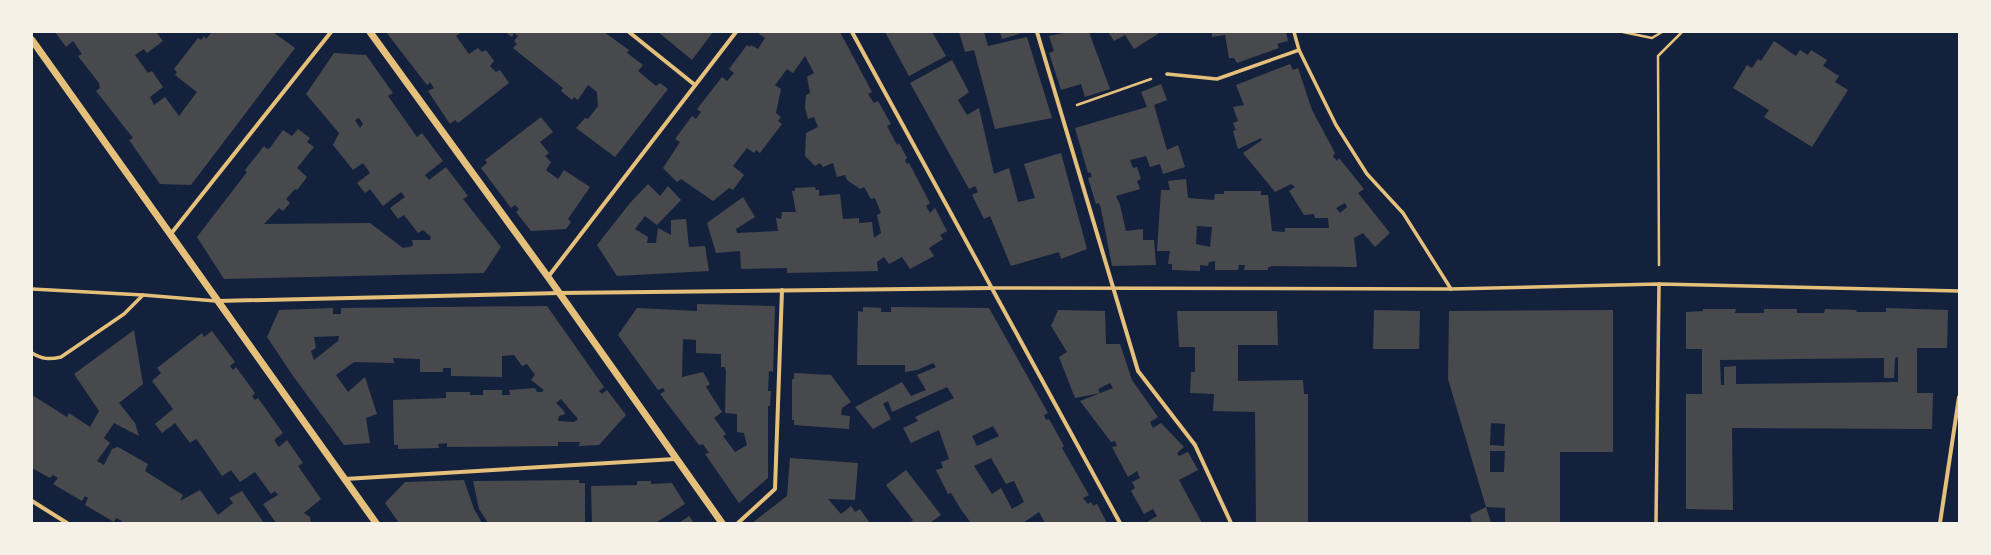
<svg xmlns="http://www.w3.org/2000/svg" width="1991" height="555" font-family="'Source Sans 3',sans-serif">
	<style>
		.building { fill: #48494c; fill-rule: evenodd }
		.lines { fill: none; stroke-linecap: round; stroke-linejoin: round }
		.path { stroke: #e5c07b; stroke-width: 2.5 }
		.pedestrian { stroke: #e5c07b; stroke-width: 3.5 }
		.minor { stroke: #e5c07b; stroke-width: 4 }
		.tertiary { stroke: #e5c07b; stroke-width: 7 }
	</style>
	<rect width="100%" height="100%" fill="#14213d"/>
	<g class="building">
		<polygon points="55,32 156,32 163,41 147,53 144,49 135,55 148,73 152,71 163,87 150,97 154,105 165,97 179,116 197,92 175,75 177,72 174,69 198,38 201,40 204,36 206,39 212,32 273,32 295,48 191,185 160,184 129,140 133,138 96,91 100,88 99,83 78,56 82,54 73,41 66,47"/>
		<polygon points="386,32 462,32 456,36 469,54 478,48 482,52 486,50 494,61 490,66 496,72 500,70 509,83 458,123 455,120 450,124 428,91 434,88 430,82 427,85"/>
		<polygon points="505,32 604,32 629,50 627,53 643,65 638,71 656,86 660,83 668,89 615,157 576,128 585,118 588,119 598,106 597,92 588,85 578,100 574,97 572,100 561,91 563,88 513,48 517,44 514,41 518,36 514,33 512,37"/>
		<polygon points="658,32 713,32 692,60"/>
		<polygon points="760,32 840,32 872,92 868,94 874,103 878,101 891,124 887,126 897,145 899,143 907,158 905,160 907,164 909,163 930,203 926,206 930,213 935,208 947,231 940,235 943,239 929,248 934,256 910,269 902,257 889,264 884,257 877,262 878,271 787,273 787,268 741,269 740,251 716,253 707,223 743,197 755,217 736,229 737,233 778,231 776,218 781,219 782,212 796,212 792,191 795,191 795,188 815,187 816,190 819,190 819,196 840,194 843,219 859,218 859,223 872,222 874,238 881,233 877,215 881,213 875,198 871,199 864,187 860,189 847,180 845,175 837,177 833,163 823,167 820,163 815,166 805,156 806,133 818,127 814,117 808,119 805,108 806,95 810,93 807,77 814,73 805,56 793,73 787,69 775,85 781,89 776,113 781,117 778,121 782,124 760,153 756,150 754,153 747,148 733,166 744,175 733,190 729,188 713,201 681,179 677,182 663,168 680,142 675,139 692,116 696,119 701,112 697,109 722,77 727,81 734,73 729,69 747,45 750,47 751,45 758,49 765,38 759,34"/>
		<polygon points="885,32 932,32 946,56 909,76"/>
		<polygon points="959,32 984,32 988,46 1027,37 1052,118 995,129 974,50 965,52"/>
		<polygon points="1000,32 1025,32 1002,39"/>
		<polygon points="1069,32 1089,32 1110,89 1085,97 1081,84 1061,90 1049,53 1054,51 1049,36"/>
		<polygon points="1108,32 1161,32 1134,49 1125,35 1114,41"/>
		<polygon points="1212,32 1286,32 1288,41 1277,44 1279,48 1237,63 1234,58 1229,58 1225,35 1212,37"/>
		<polygon points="1774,41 1796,56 1800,50 1808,55 1811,50 1827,60 1823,66 1839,76 1835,82 1848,90 1812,147 1764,117 1769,110 1733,88 1747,65 1752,68 1758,59 1761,61"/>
		<path d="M 334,53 L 366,55 L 393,93 L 388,96 L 417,137 L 422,133 L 443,161 L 425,175 L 429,180 L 446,167 L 468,196 L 463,199 L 501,247 L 484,273 L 224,279 L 197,237 L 247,172 L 245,170 L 264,146 L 267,149 L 270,148 L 283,130 L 292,136 L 298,129 L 310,138 L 307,142 L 314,147 L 297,168 L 307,177 L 297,190 L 295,189 L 286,199 L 290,203 L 283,211 L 279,208 L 264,224 L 370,223 L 403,248 L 413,246 L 412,240 L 430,240 L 431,237 L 423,230 L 418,233 L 404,215 L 398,219 L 390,208 L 405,197 L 401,192 L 383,206 L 370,189 L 365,193 L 357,183 L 370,173 L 363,163 L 353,170 L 333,145 L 339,133 L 306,94 ZM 359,118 L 363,124 L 360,128 L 355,120 Z"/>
		<polygon points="952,60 969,92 958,100 967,115 979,108 994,174 1009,168 1018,202 1035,198 1024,164 1061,153 1087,249 1061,259 1059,252 1011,266 990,216 984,219 972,195 978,192 975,186 969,189 910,83"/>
		<path d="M 1290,64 L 1293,70 L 1298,68 L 1312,110 L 1335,153 L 1333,156 L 1337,161 L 1339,158 L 1364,189 L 1358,193 L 1390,233 L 1375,247 L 1363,233 L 1354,238 L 1357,267 L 1272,266 L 1268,267 L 1268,270 L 1244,270 L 1245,265 L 1239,265 L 1238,270 L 1215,270 L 1215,261 L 1209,262 L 1208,266 L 1200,265 L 1200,271 L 1172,270 L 1172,264 L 1168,264 L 1170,251 L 1157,251 L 1161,190 L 1170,190 L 1168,181 L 1186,179 L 1188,198 L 1214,200 L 1215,194 L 1224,194 L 1224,191 L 1261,191 L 1261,195 L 1268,195 L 1272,231 L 1285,232 L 1285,228 L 1329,228 L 1328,218 L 1315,218 L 1314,214 L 1304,215 L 1289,191 L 1295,187 L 1291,184 L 1275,192 L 1243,153 L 1262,140 L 1261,138 L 1238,149 L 1233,131 L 1236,130 L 1233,123 L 1238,121 L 1233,107 L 1244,105 L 1236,85 ZM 1345,203 L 1347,207 L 1340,213 L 1336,208 ZM 1197,226 L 1212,227 L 1210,247 L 1196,244 Z"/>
		<polygon points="1161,84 1167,100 1154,105 1167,150 1178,145 1185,167 1163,174 1160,164 1150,167 1146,156 1130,160 1133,168 1137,167 1141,179 1137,181 1140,189 1116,196 1120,205 1126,231 1143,229 1143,240 1154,240 1156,265 1112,266 1101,209 1099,203 1096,204 1088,178 1092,177 1090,172 1088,173 1075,128 1147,107 1141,92"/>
		<polygon points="541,117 553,132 540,142 549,153 545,156 551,162 546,170 558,179 564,170 590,187 568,219 571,222 566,229 531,231 516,212 519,209 515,205 511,208 481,168 487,163 485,160"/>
		<polygon points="648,184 660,196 668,186 681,200 657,225 645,216 635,229 648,237 647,243 656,243 658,228 671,235 671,220 686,219 689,247 705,246 709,271 617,276 597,245 630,203"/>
		<path d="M 697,304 L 775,306 L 773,372 L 769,371 L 768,391 L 771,391 L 770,406 L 768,406 L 768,478 L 739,503 L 705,454 L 709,453 L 703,444 L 699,445 L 660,394 L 665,391 L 663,388 L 658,390 L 618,335 L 637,308 L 697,311 ZM 683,339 L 696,340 L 696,353 L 721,354 L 721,367 L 725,367 L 726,371 L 725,413 L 737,414 L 737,432 L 744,433 L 747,445 L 735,452 L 723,436 L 726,434 L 714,418 L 722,412 L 706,387 L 710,384 L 703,372 L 682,377 Z"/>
		<path d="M 547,306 L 604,387 L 599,391 L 602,394 L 607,390 L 626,415 L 599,445 L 579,446 L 580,442 L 558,442 L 558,446 L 447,447 L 447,443 L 438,444 L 439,448 L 398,449 L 398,445 L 394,445 L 393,400 L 446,398 L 446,392 L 470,392 L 470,395 L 483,395 L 483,390 L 502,390 L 502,395 L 510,395 L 509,390 L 535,388 L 537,392 L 542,392 L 544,390 L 531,380 L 535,375 L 527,364 L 522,366 L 514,355 L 502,356 L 502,377 L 451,376 L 451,368 L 443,368 L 443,372 L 420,372 L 420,359 L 393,358 L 394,363 L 354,362 L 336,375 L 348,392 L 365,377 L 377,414 L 366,418 L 370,443 L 344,445 L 293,376 L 267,337 L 279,310 L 333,308 L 333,314 L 341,314 L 341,308 ZM 339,336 L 338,341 L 314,360 L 311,351 L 316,348 L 314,337 ZM 561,399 L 578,419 L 574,422 L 558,421 L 559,416 L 565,414 L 564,411 L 556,403 Z"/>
		<path d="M 863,307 L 881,308 L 881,312 L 891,312 L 891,307 L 989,308 L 1048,413 L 1044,415 L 1046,420 L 1049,419 L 1064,446 L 1062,448 L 1089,495 L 1083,498 L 1088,504 L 1091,502 L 1093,506 L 1097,504 L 1107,523 L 1045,523 L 1039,512 L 1023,523 L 971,523 L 962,511 L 951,493 L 948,494 L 936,470 L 943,468 L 941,462 L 949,459 L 939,430 L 911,443 L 903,428 L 918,421 L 915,417 L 954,398 L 947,387 L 892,412 L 888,401 L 883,404 L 891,419 L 873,429 L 855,407 L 902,382 L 911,396 L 926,390 L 917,375 L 936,367 L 933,363 L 917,370 L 905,372 L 905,365 L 857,365 L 858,311 L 863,312 ZM 993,426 L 999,436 L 977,446 L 972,436 ZM 991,458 L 1006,484 L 1014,481 L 1024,502 L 1012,509 L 1001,488 L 992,494 L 974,466 Z"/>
		<path d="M 1886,308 L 1948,310 L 1947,348 L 1917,348 L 1917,393 L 1933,393 L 1932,429 L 1732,428 L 1733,510 L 1686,509 L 1686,394 L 1702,394 L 1702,349 L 1686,349 L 1686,312 L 1703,311 L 1703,309 L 1736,309 L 1735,313 L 1764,313 L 1764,309 L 1797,309 L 1797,313 L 1824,313 L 1825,309 L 1857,310 L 1856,312 L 1886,312 ZM 1898,357 L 1898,382 L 1736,384 L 1736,366 L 1724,367 L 1724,385 L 1721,385 L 1720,360 L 1884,358 L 1884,378 L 1894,378 L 1895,358 Z"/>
		<polygon points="1058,310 1105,311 1106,344 1120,344 1132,380 1158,417 1150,422 1153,428 1161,423 1184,447 1177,453 1179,456 1188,452 1198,470 1179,480 1202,523 1145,523 1157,516 1153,509 1144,514 1131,491 1135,488 1132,482 1140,478 1137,471 1128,477 1112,447 1117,446 1115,441 1111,442 1080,401 1113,388 1110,383 1098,389 1100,393 1075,398 1059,357 1067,352 1051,326"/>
		<polygon points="1374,310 1420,311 1419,349 1373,349"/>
		<path d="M 1613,310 L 1613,452 L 1560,452 L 1560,523 L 1505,523 L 1505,508 L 1486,507 L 1491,523 L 1472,523 L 1470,515 L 1486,507 L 1448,379 L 1449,311 ZM 1491,423 L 1505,424 L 1504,446 L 1490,445 ZM 1490,451 L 1505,451 L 1504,472 L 1490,472 Z"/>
		<polygon points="1177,311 1277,311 1278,345 1238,345 1238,381 1303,380 1304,394 1308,394 1308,523 1256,523 1255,412 1213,411 1214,394 1190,393 1191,372 1195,372 1195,347 1179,347"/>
		<polygon points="134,330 143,384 119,403 135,423 139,436 114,423 104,438 110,443 97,461 104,465 112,449 118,447 148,464 145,471 183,495 180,501 200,490 218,515 233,503 229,498 242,491 264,523 121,523 122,521 116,518 114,522 85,505 88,498 85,496 82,501 53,484 58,478 53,475 50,478 32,468 32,395 67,417 69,413 90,427 99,411 74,374"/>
		<polygon points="212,331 235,362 230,366 233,370 236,367 255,393 252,396 255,400 258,398 283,433 274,440 279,447 287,440 303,463 298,466 321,499 304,513 310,517 311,523 276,523 263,504 278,495 275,491 271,494 255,472 240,482 231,470 222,476 198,441 196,439 190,443 175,423 162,433 155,424 173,409 152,381 161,373 157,368 202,333 204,337"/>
		<polygon points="794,373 831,375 851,402 842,408 841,415 850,416 849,429 794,425 794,420 792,420 792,379 794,379"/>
		<polygon points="790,458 858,463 855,500 828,499 841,514 851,506 855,512 860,509 870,523 752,523 787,496"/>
		<polygon points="906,470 941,515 930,523 910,523 913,520 886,485"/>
		<polygon points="464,480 474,509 482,523 399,523 385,503 405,482"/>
		<polygon points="579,480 579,483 585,483 585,523 488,523 479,509 473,481"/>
		<polygon points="637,481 651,481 651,484 672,483 685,504 657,522 592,523 591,486 637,485"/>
		<polygon points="689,516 694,523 679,523"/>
	</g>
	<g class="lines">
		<g class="path">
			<polyline points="1623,32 1652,38 1662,32"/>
			<polyline points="1077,105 1151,79"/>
			<polyline points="1659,265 1658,56 1682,32"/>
		</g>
		<g class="pedestrian">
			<polyline points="1294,32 1299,50 1336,125 1367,174 1403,213 1451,289"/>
			<polyline points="1167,74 1217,79 1299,50"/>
			<polyline points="992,288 1451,289 1659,284 1959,291"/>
			<polyline points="32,289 143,295 216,301"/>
			<path d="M 32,353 C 42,359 49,360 61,357 L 124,314 L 143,295"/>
			<polyline points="1656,523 1659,284"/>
		</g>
		<g class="minor">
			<polyline points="629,32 695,85"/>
			<polyline points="852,32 1120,523"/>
			<polyline points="1037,32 1138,371 1195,445 1231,523"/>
			<polyline points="170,235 331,32"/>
			<polyline points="548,277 736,32"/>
			<polyline points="218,301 559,293 992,288"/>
			<polyline points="345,479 675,459"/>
			<polyline points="32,501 67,523"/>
			<polyline points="738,523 775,489 782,290"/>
			<polyline points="1940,523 1959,397"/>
		</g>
		<g class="tertiary">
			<polyline points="370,32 548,277 722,523"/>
			<polyline points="32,40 376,523"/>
		</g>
	</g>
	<rect width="1991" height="555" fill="none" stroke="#f6f1e7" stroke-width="66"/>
</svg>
